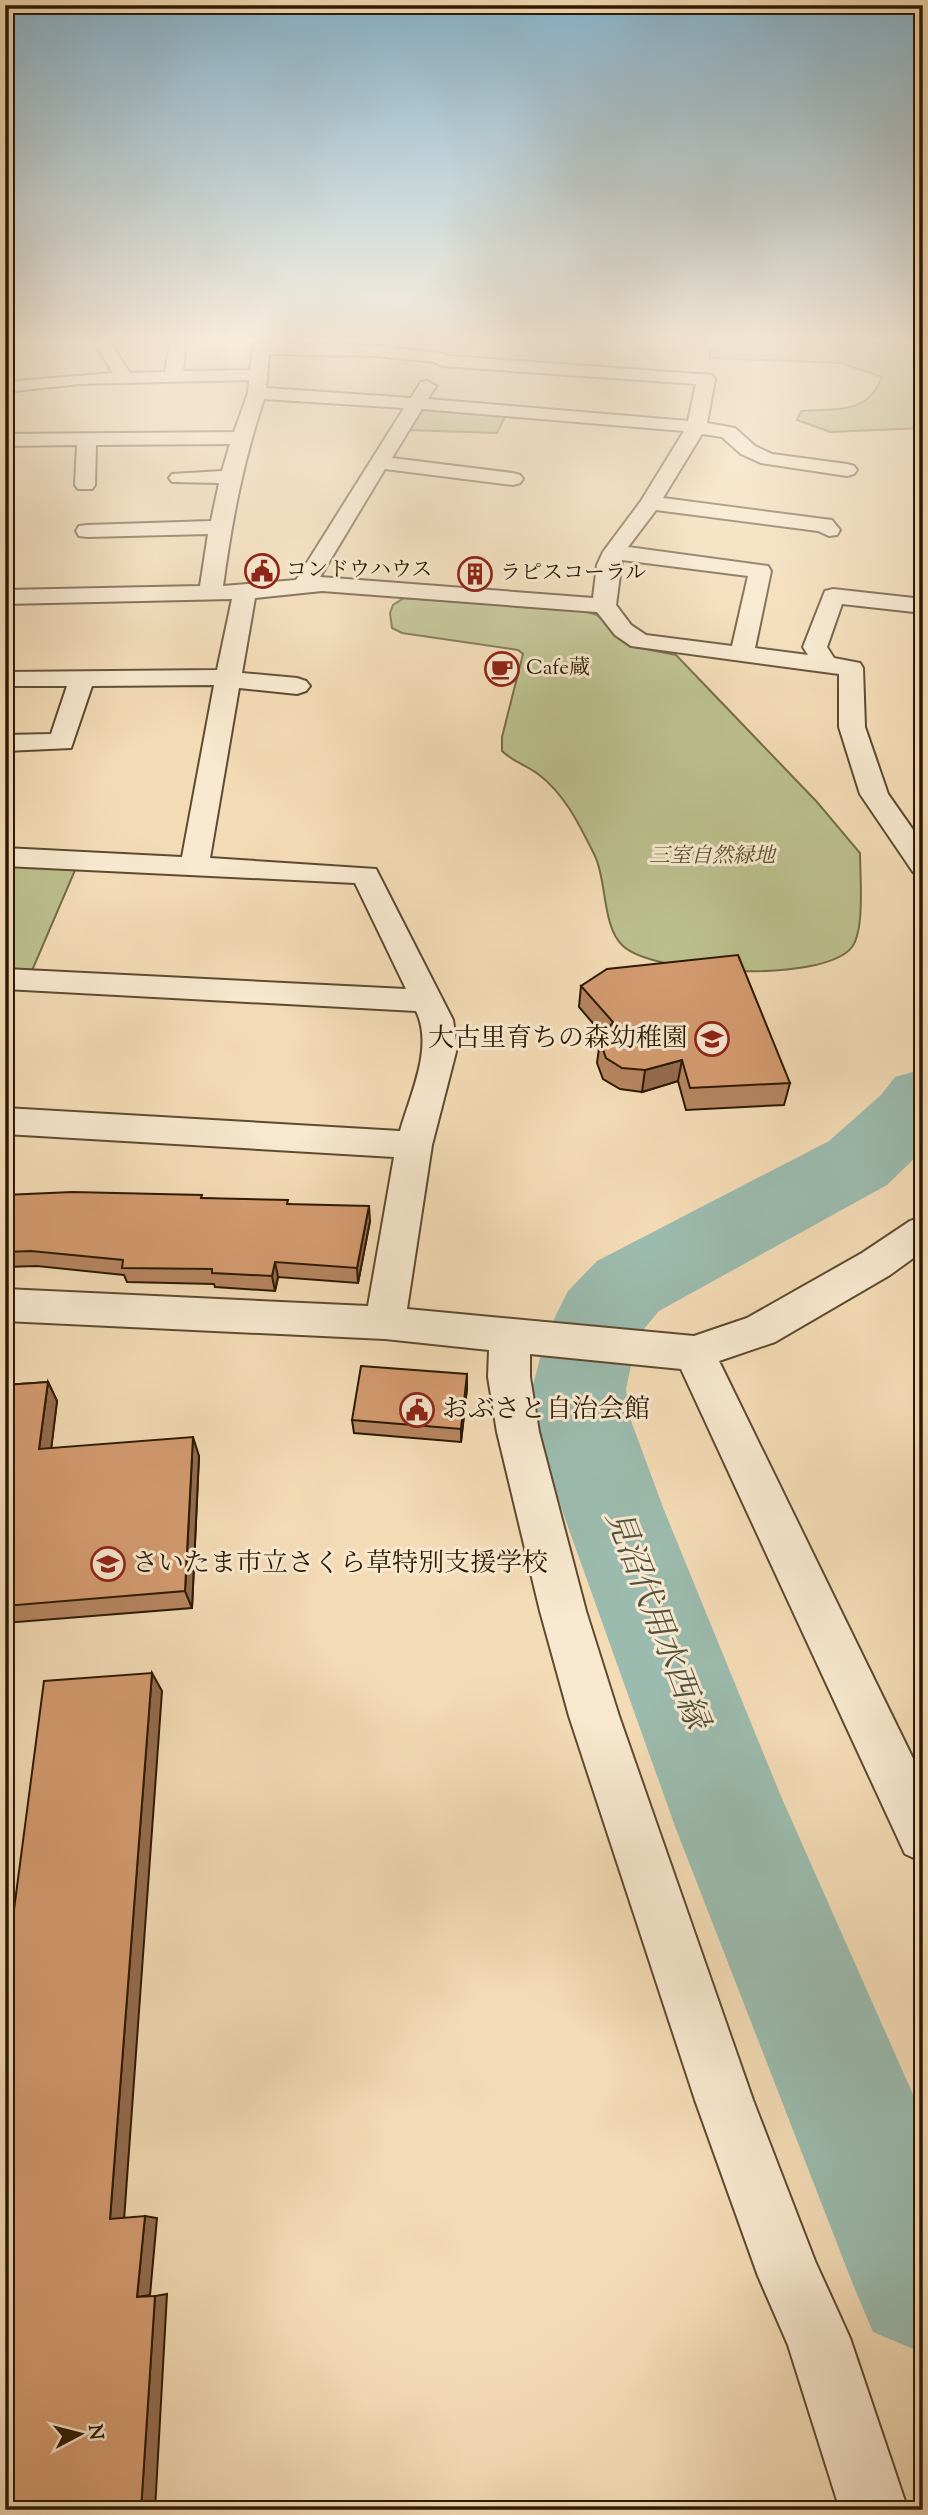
<svg xmlns="http://www.w3.org/2000/svg" width="928" height="2515" font-family="'Sorts Mill Goudy','Noto Serif JP',serif">
	<style>
		.green { fill: #bbc08d; stroke: #746c48; stroke-width: 2 }
		.lines { fill: none; stroke-linecap: round; stroke-linejoin: round }
		.river { fill: #9bbbae; fill-rule: evenodd }
		.minor-casing { stroke: #5e4a2f; stroke-width: 4 }
		.minor { fill: #f7e8cf; fill-rule: evenodd }
		.wall { fill: #b68560; stroke: #2c1902; stroke-width: 2 }
		.shaded-wall { fill: #946c4e; stroke: #2c1902; stroke-width: 2 }
		.building { fill: #d49b70; stroke: #2c1902; stroke-width: 2 }
		.labels { text-anchor: middle; dominant-baseline: central; stroke-width: 6; stroke-linejoin: round; paint-order: stroke }
		.far-poi-label { font-size: 21px; fill: #2c1902; stroke: #f7e8cf; text-anchor: start }
		.far-park-label { font-size: 21px; font-style: italic; fill: #574b2c; stroke: #f7e8cf }
		.poi-label { font-size: 26px; fill: #2c1902; stroke: #f7e8cf; text-anchor: start }
		.near-water-label { font-size: 33px; font-style: italic; fill: #53523e; stroke: #f7e8cf }
	</style>
	<rect width="100%" height="100%" fill="#f3dbb5"/>
	<filter id="stains"><feTurbulence type="fractalNoise" baseFrequency=".00286" numOctaves="4"/><feColorMatrix values="0 0 0 0 .2 0 0 0 0 .09 0 0 0 0 .02 0 0 0 .5 -.17"/></filter>
	<radialGradient id="worn" r=".72"><stop offset=".6" stop-color="#630" stop-opacity="0"/><stop offset="1" stop-color="#630" stop-opacity=".3"/></radialGradient>
	<g class="green">
		<path d="M 735,342 L 923,342 L 923,428 L 830,432 L 797,420 L 801,411 C 836,408 868,415 882,377 L 841,363 L 710,358 L 710,350 Z"/>
		<polygon points="422,408 507,413 497,433 408,430"/>
		<path d="M 404,598 L 584,611 L 597,615 L 630,646 L 676,655 L 817,802 L 860,853 C 860,875 865,930 852,947 C 825,983 656,976 623,946 C 602,927 607,881 595,856 C 580,826 565,794 538,774 C 526,765 512,761 502,751 L 502,737 L 523,654 L 518,650 L 402,633 L 392,628 L 390,613 L 393,605 Z"/>
		<polygon points="5,857 79,861 28,980 5,979"/>
	</g>
	<g class="lines">
		<polygon class="river" points="923,1069 923,1150 887,1185 659,1311 639,1335 635,1347 626,1389 630,1418 664,1510 780,1794 923,2117 923,2353 873,2332 852,2282 676,1829 562,1510 534,1418 532,1389 543,1347 555,1317 568,1291 597,1261 829,1141 881,1095 895,1077"/>
		<g class="minor-casing">
			<path id="minor" d="M 94,342 L 110,342 L 130,373 L 165,372 L 170,342 L 186,342 L 183,371 L 250,370 L 254,342 L 270,342 L 376,346 L 441,353 L 448,356 L 712,375 L 715,379 L 707,423 L 735,428 L 755,446 L 772,454 L 847,464 L 854,466 L 857,470 L 854,474 L 847,476 L 761,463 L 741,454 L 722,437 L 702,434 L 663,498 L 824,519 L 832,520 L 840,530 L 837,535 L 829,536 L 818,531 L 656,510 L 628,547 L 768,566 L 771,571 L 755,648 L 808,655 L 803,647 L 825,591 L 833,589 L 923,599 L 923,613 L 842,604 L 827,647 L 834,658 L 860,663 L 863,668 L 865,727 L 888,794 L 923,844 L 923,875 L 913,872 L 860,794 L 839,727 L 839,674 L 631,646 L 615,635 L 597,612 L 322,591 L 255,598 L 242,673 L 297,678 L 306,681 L 310,686 L 306,691 L 297,694 L 239,688 L 210,858 L 376,869 L 453,1020 L 457,1048 L 432,1145 L 407,1309 L 694,1336 L 747,1318 L 862,1253 L 910,1221 L 923,1216 L 923,1251 L 890,1275 L 775,1342 L 719,1361 L 923,1779 L 923,1862 L 905,1854 L 681,1369 L 530,1354 L 530,1377 L 539,1432 L 586,1611 L 619,1716 L 753,2100 L 815,2261 L 850,2338 L 908,2510 L 840,2510 L 788,2345 L 758,2276 L 695,2100 L 569,1716 L 540,1611 L 497,1432 L 488,1377 L 489,1350 L 385,1339 L 5,1321 L 5,1289 L 368,1306 L 394,1157 L 5,1134 L 5,1108 L 400,1131 C 410,1095 434,1047 416,1011 L 5,989 L 5,969 L 406,989 L 355,883 L 5,866 L 5,848 L 182,857 L 214,685 L 92,686 L 71,748 L 5,751 L 5,735 L 51,734 L 67,686 L 5,686 L 5,672 L 217,670 L 232,599 L 5,604 L 5,590 L 200,586 L 208,534 L 87,537 L 79,536 L 76,531 L 79,526 L 87,525 L 211,521 L 219,483 L 172,482 L 169,478 L 172,474 L 222,471 L 230,444 L 96,445 L 95,485 L 92,489 L 78,489 L 75,485 L 77,445 L 5,446 L 5,434 L 234,432 L 248,393 L 249,380 L 80,384 L 5,392 L 5,382 L 113,373 ZM 269,354 L 376,356 L 434,362 L 442,366 L 696,384 L 688,421 L 428,399 L 436,386 L 427,381 L 421,382 L 411,398 L 266,388 ZM 264,399 L 404,408 L 296,580 L 223,586 C 232,520 243,462 264,399 ZM 422,409 L 684,431 L 641,501 L 603,552 L 597,565 L 593,598 L 320,577 L 385,469 L 513,485 L 520,483 L 523,479 L 520,475 L 513,473 L 392,458 ZM 622,560 L 748,576 L 732,646 L 646,635 L 631,625 L 616,605 Z"/>
		</g>
		<use href="#minor" class="minor"/>
	</g>
	<g class="wall">
		<polygon points="581,986 790,1083 784,1105 686,1110 678,1081 642,1092 620,1089 603,1079 597,1063 600,1041 604,1036 579,1007"/>
		<polygon points="5,1195 203,1198 289,1204 370,1221 358,1283 278,1277 275,1291 215,1287 214,1284 127,1282 124,1275 37,1266 5,1267"/>
		<polygon points="467,1374 467,1388 461,1442 354,1433 352,1420"/>
		<polygon points="48,1382 57,1401 51,1448 199,1456 192,1608 5,1623 5,1385"/>
	</g>
	<g class="shaded-wall">
		<polygon points="682,1060 678,1081 642,1092 645,1070"/>
		<polygon points="369,1206 370,1221 358,1283 357,1268"/>
		<polygon points="275,1262 278,1277 275,1291 272,1276"/>
		<polygon points="467,1374 467,1388 461,1442 461,1429"/>
		<polygon points="48,1382 57,1401 49,1467 39,1449"/>
		<polygon points="193,1437 199,1456 192,1608 185,1591"/>
		<polygon points="152,1673 162,1691 124,2220 110,2219"/>
		<polygon points="145,2216 157,2218 150,2295 137,2297"/>
		<polygon points="167,2294 155,2510 141,2510 155,2296"/>
	</g>
	<g class="building">
		<polygon points="738,955 790,1083 690,1088 682,1060 645,1070 622,1068 606,1058 600,1041 613,1022 581,986 607,969"/>
		<polygon points="72,1192 202,1195 201,1198 288,1200 287,1204 369,1206 357,1268 275,1262 272,1276 212,1273 212,1269 122,1268 123,1260 31,1251 5,1252 5,1195"/>
		<polygon points="361,1366 467,1374 461,1429 352,1420"/>
		<polygon points="48,1382 39,1449 193,1437 185,1591 5,1606 5,1385"/>
		<polygon points="152,1673 110,2219 145,2216 137,2297 155,2296 141,2510 5,2510 5,1978 44,1681"/>
	</g>
	<linearGradient id="sky" x2="0" y2="1"><stop stop-color="#89b7d1"/><stop offset="0.49" stop-color="#faefde"/><stop offset="1" stop-color="#faefde" stop-opacity="0"/></linearGradient>
	<rect width="928" height="694" fill="url(#sky)"/>
	<defs>
		<g id="civic-ring" transform="scale(1.75)"><circle r="9.5" fill="#f7e8cf" stroke="#8f2418" stroke-width="1.5"/><path d="M-.6-6.5H3V-4.5H.6V-3L4-1V1h2V6H-6V1h2V-1L-.6-3ZM-1.2 2.5V6h2.4V2.5Z" fill="#8f2418"/></g>
		<g id="building-ring" transform="scale(1.75)"><circle r="9.5" fill="#f7e8cf" stroke="#8f2418" stroke-width="1.5"/><path d="M-4-6H4V6H1V3H-1V6H-4ZM-2.5-4.3h1.7v1.8h-1.7ZM.8-4.3h1.7v1.8H.8ZM-2.5-1h1.7V.8h-1.7ZM.8-1h1.7V.8H.8Z" fill="#8f2418"/></g>
		<g id="cafe-ring" transform="scale(1.75)"><circle r="9.5" fill="#f7e8cf" stroke="#8f2418" stroke-width="1.5"/><path d="M-5.5-4.5H6V0H3Q3 3.5 0 3.5H-2.5Q-5.5 3.5-5.5 0ZM3-3.2v2h1.7v-2ZM-6 4.5H4V6H-6Z" fill="#8f2418"/></g>
		<g id="school-ring" transform="scale(1.75)"><circle r="9.5" fill="#f7e8cf" stroke="#8f2418" stroke-width="1.5"/><path d="M0-5L7-2L0 1L-7-2ZM-4 1L0 2.5L4 1V4Q0 6-4 4Z" fill="#8f2418"/></g>
	</defs>
	<g fill-rule="evenodd">
		<use href="#civic-ring" x="262" y="571"/>
		<use href="#building-ring" x="475" y="574"/>
		<use href="#cafe-ring" x="502" y="669"/>
		<use href="#school-ring" x="712" y="1039"/>
		<use href="#civic-ring" x="417" y="1410"/>
		<use href="#school-ring" x="108" y="1564"/>
	</g>
	<g class="labels">
		<g class="far-poi-label">
			<text x="286" y="571">コンドウハウス</text>
			<text x="500" y="574">ラピスコーラル</text>
			<text x="526" y="669">Cafe蔵</text>
		</g>
		<g class="far-park-label">
			<text x="712" y="857">三室自然緑地</text>
		</g>
		<g class="poi-label">
			<text x="688" y="1039" text-anchor="end">大古里育ちの森幼稚園</text>
			<text x="442" y="1410">おぶさと自治会館</text>
			<text x="132" y="1564">さいたま市立さくら草特別支援学校</text>
		</g>
		<g class="near-water-label">
			<text transform="translate(655 1620) rotate(69)">見沼代用水西縁</text>
		</g>
	</g>
	<rect width="928" height="2515" fill="none" stroke="#f3dbb5" stroke-width="28"/>
	<rect x="7" y="7" width="914" height="2501" fill="none" stroke="#2c1902" stroke-width="3.5"/>
	<rect x="14" y="14" width="900" height="2487" fill="none" stroke="#2c1902" stroke-width="2"/>
	<g transform="translate(80 2434) rotate(83)" stroke="#f7e8cf" stroke-width="5" paint-order="stroke">
	<path d="M0-5L12 26L0 18L-12 26Z" fill="#2c1902"/>
	<text y="-10" font-size="19" font-weight="bold" text-anchor="middle" fill="#2c1902">N</text>
	</g>
	<rect width="100%" height="100%" filter="url(#stains)"/>
	<rect width="100%" height="100%" fill="url(#worn)"/>
</svg>
